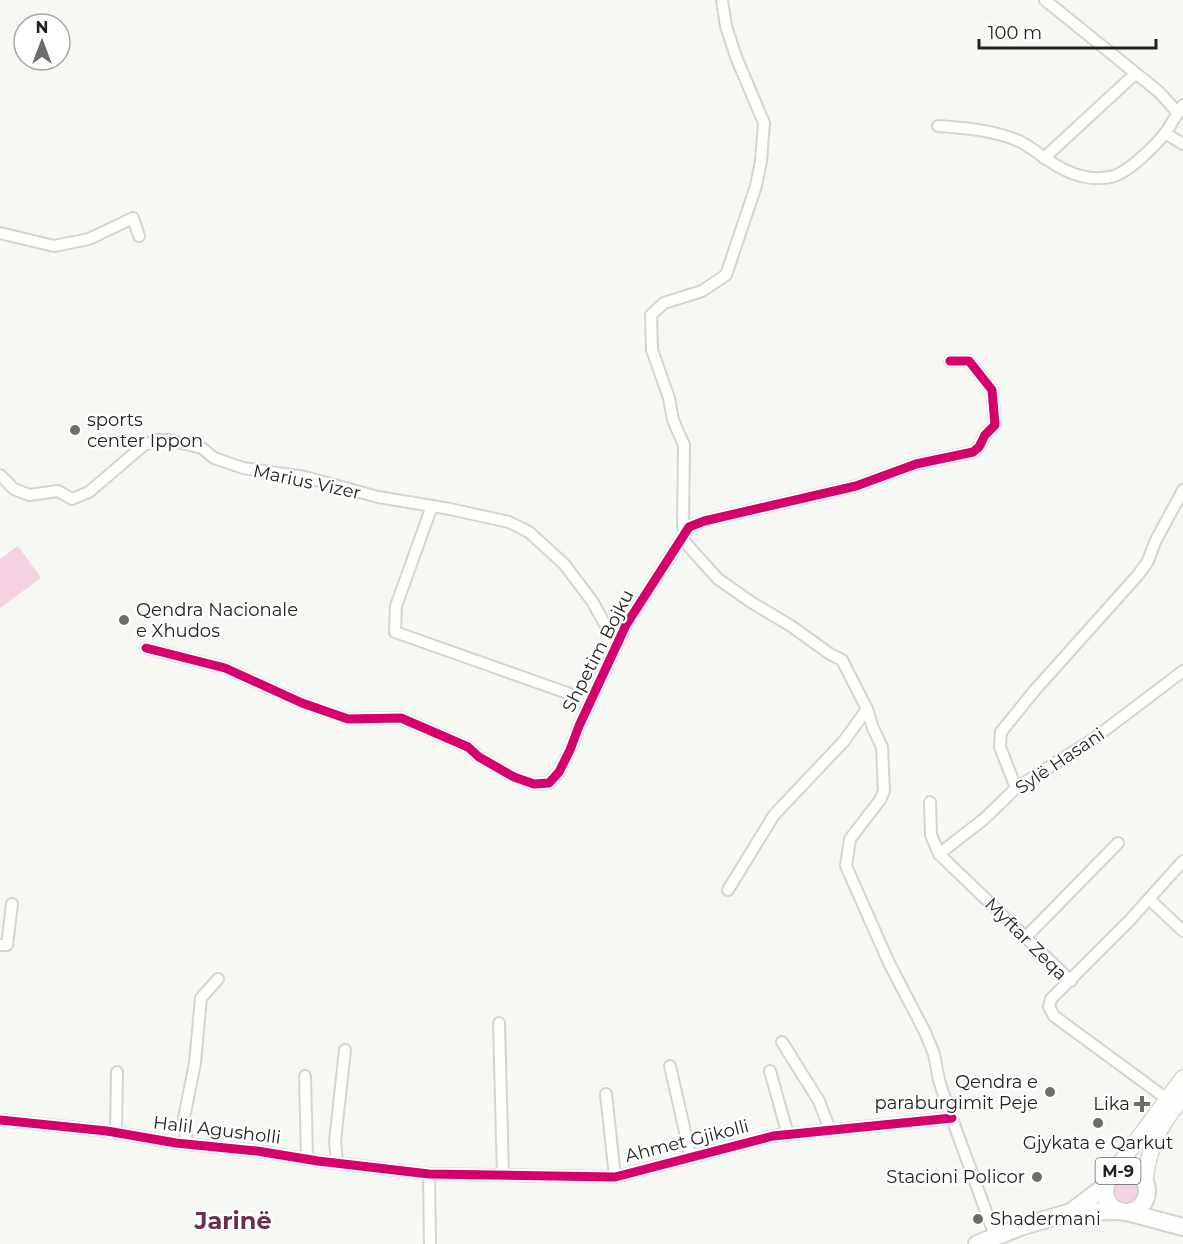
<svg xmlns="http://www.w3.org/2000/svg" width="1183" height="1244" font-family="Montserrat,sans-serif">
	<style>
		.green { fill: #f5d2e1 }
		.lines { fill: none; stroke-linecap: round; stroke-linejoin: round }
		.street-casing { stroke: #d3d5d1; stroke-width: 14 }
		.secondary-casing { stroke: #d3d5d1; stroke-width: 18 }
		.primary-casing { stroke: #d3d5d1; stroke-width: 20 }
		.street { stroke: #fefefd; stroke-width: 10 }
		.secondary { stroke: #fefefd; stroke-width: 15 }
		.primary { stroke: #fefefd; stroke-width: 16 }
		.cycleway-casing { stroke: #fff; stroke-width: 13 }
		.cycleway { stroke: #d6006c; stroke-width: 9 }
		.poi-dot { fill: #6c6e6a; stroke: #fff; stroke-width: 2 }
		.labels { text-anchor: middle; dominant-baseline: central; stroke-width: 4.5; stroke-linejoin: round; paint-order: stroke }
		.shield { fill: #fff; stroke: #646563; stroke-width: 1.5 }
		.shield-label { font-size: 16px; font-weight: bold; fill: #222320 }
		.poi-label { font-size: 18px; fill: #222320; stroke: #fff; text-anchor: start }
		.street-label { font-size: 18px; fill: #222320; stroke: #fff }
		.district-label { font-size: 24px; font-weight: bold; fill: #6c2d4f; stroke: #fff }
	</style>
	<rect width="100%" height="100%" fill="#f6f9f3"/>
	<g class="green">
		<polygon points="18,546 41,578 0,608 0,559"/>
		<circle cx="1125" cy="1190" r="15"/>
	</g>
	<g class="lines">
		<g class="street-casing">
			<g id="street">
				<polyline points="1045,0 1159,92 1178,113"/>
				<path d="M 938,126 C 966,128 993,130 1019,141 C 1035,149 1049,163 1065,170 C 1079,177 1094,180 1110,177 C 1126,175 1156,145 1166,132 C 1172,123 1177,114 1183,105"/>
				<polyline points="1165,133 1183,144"/>
				<polyline points="1044,158 1135,74"/>
				<polyline points="0,233 54,246 89,239 133,218 139,236"/>
				<polyline points="0,475 14,489 29,495 58,491 72,499 89,492 144,445 157,440 169,440 202,448 214,458 243,468 305,477 378,497 450,509 509,522 529,532 564,564 592,601 606,626 620,638"/>
				<polyline points="432,506 396,606 395,632 590,701"/>
				<polyline points="685,534 683,526 684,445 673,420 669,398 652,350 651,315 664,303 702,291 726,275 756,186 761,161 764,123 736,57 726,26 722,0"/>
				<polyline points="682,539 718,579 751,602 791,626 830,654 842,660 867,709 873,728 882,747 884,791 880,800 850,839 846,866 889,963 925,1032 934,1054 939,1080 947,1105 995,1236"/>
				<polyline points="146,648 225,668 302,703 348,719 401,718 468,747 479,757 514,777 534,784 549,783 559,772 570,750 579,726 626,625 689,527 704,521 856,486 916,464 973,452 979,447 985,435 995,425 992,390 969,361 950,361"/>
				<polyline points="1016,788 1000,747 1001,732 1035,690 1138,575 1148,561 1155,542 1183,490"/>
				<polyline points="930,802 931,835 939,854 1071,981"/>
				<polyline points="939,854 984,819 1016,788 1092,740 1183,671"/>
				<polyline points="728,890 774,815 844,741 867,709"/>
				<polyline points="1149,899 1183,931"/>
				<polyline points="1026,937 1118,843"/>
				<polyline points="0,945 7,945 12,904"/>
				<polyline points="499,1023 503,1175"/>
				<polyline points="782,1042 819,1101 830,1130"/>
				<polyline points="670,1066 691,1158"/>
				<polyline points="770,1071 788,1135"/>
				<polyline points="305,1076 307,1159"/>
				<polyline points="606,1094 615,1177"/>
				<polyline points="1167,1099 1054,1016 1049,1007 1051,999 1129,921 1183,861"/>
				<polyline points="0,1120 107,1131 176,1143 257,1151 318,1161 429,1174 615,1177 773,1136 952,1118"/>
				<polyline points="116,1132 117,1072"/>
				<polyline points="187,1144 184,1118 195,1063 201,998 218,979"/>
				<polyline points="337,1163 335,1141 345,1050"/>
				<polyline points="429,1174 430,1244"/>
			</g>
		</g>
		<g class="secondary-casing">
			<g id="secondary">
				<polyline points="1112,1174 1183,1078"/>
				<path d="M 1145,1181 C 1149,1144 1160,1126 1183,1096"/>
			</g>
		</g>
		<g class="primary-casing">
			<g id="primary">
				<circle cx="1126" cy="1191" r="21"/>
				<polyline points="1071,1212 1104,1187"/>
				<polyline points="1127,1212 1183,1227"/>
				<polyline points="977,1244 1023,1226 1071,1212 1119,1211"/>
			</g>
		</g>
		<use href="#street" class="street"/>
		<use href="#secondary" class="secondary"/>
		<use href="#primary" class="primary"/>
		<g class="cycleway-casing">
			<g id="cycleway">
				<polyline points="146,648 225,668 302,703 348,719 401,718 468,747 479,757 514,777 534,784 549,783 559,772 570,750 579,726 626,625 689,527 704,521 856,486 916,464 973,452 979,447 985,435 995,425 992,390 969,361 950,361"/>
				<polyline points="0,1120 107,1131 176,1143 257,1151 318,1161 429,1174 615,1177 773,1136 952,1118"/>
			</g>
		</g>
		<use href="#cycleway" class="cycleway"/>
	</g>
	<g class="poi-dot">
		<circle cx="75" cy="430" r="6"/>
		<circle cx="124" cy="620" r="6"/>
		<circle cx="1050" cy="1092" r="6"/>
		<path d="M1139 1095h6v6h6v6h-6v6h-6v-6h-6v-6h6z"/>
		<circle cx="1098" cy="1123" r="6"/>
		<circle cx="1037" cy="1177" r="6"/>
		<circle cx="978" cy="1219" r="6"/>
	</g>
	<g class="labels">
		<rect class="shield" x="1095.5" y="1158" width="45" height="26" rx="4.5"/>
		<g class="shield-label">
			<text x="1118" y="1171">M-9</text>
		</g>
		<g class="poi-label">
			<text x="87" y="420">sports<tspan x="87" dy="21">center Ippon</tspan></text>
			<text x="136" y="610">Qendra Nacionale<tspan x="136" dy="21">e Xhudos</tspan></text>
			<text x="1038" y="1082" text-anchor="end">Qendra e<tspan x="1038" dy="21">paraburgimit Peje</tspan></text>
			<text x="1130" y="1104" text-anchor="end">Lika</text>
			<text x="1098" y="1143" text-anchor="middle">Gjykata e Qarkut</text>
			<text x="1025" y="1177" text-anchor="end">Stacioni Policor</text>
			<text x="990" y="1219">Shadermani</text>
		</g>
		<g class="street-label">
			<text transform="translate(307 482) rotate(12)">Marius Vizer</text>
			<text transform="translate(598 651) rotate(-63)">Shpetim Bojku</text>
			<text transform="translate(1060 761) rotate(-34)">Sylë Hasani</text>
			<text transform="translate(1026 939) rotate(45)">Myftar Zeqa</text>
			<text transform="translate(217 1130) rotate(7)">Halil Agusholli</text>
			<text transform="translate(687 1141) rotate(-14)">Ahmet Gjikolli</text>
		</g>
		<g class="district-label">
			<text x="233" y="1220">Jarinë</text>
		</g>
	</g>
	<g transform="translate(42 42)"><circle r="28" fill="#ffffff" stroke="#a7a7a6" stroke-width="1.5"/>
	<path d="M0-4.5L10 22L0 15L-10 22Z" fill="#6c6e6a"/>
	<text y="-9" font-size="16" font-weight="bold" text-anchor="middle" fill="#222320">N</text>
	</g>
	<path d="M979 39v9h177v-9" fill="none" stroke="#222320" stroke-width="3"/>
	<text x="988" y="39" font-size="18" fill="#222320" stroke="#ffffff" stroke-width="4.5" paint-order="stroke">100 m</text>
</svg>
